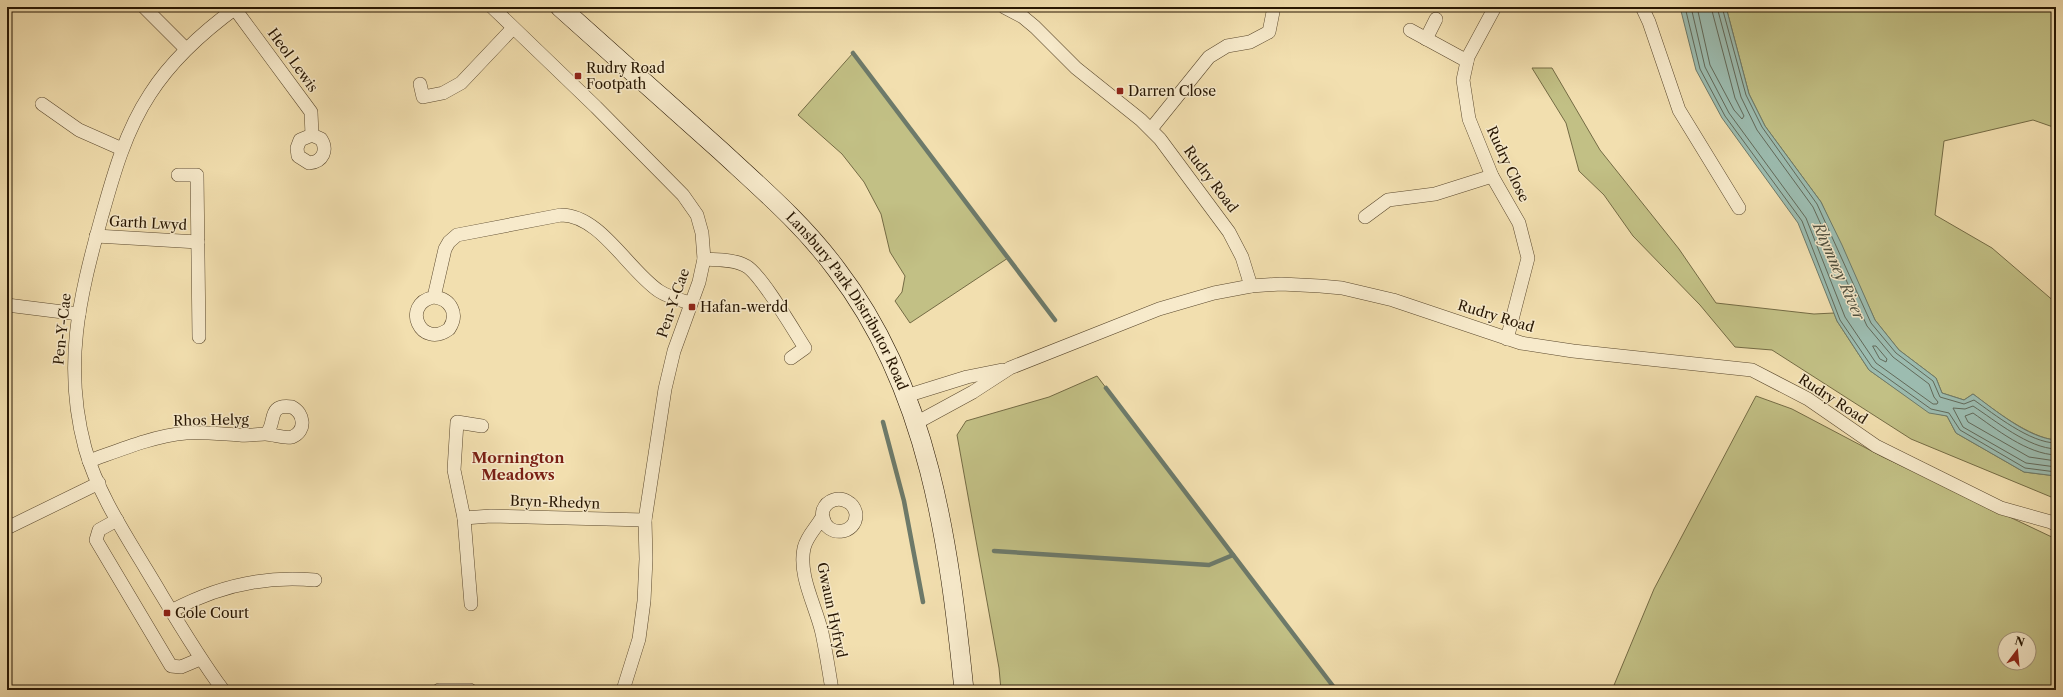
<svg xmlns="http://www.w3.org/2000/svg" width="2063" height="697" font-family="'Libre Caslon Text',serif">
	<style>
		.green { fill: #c2c085; stroke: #746b44; fill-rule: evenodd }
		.water { fill: #9cbcb0; stroke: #6d7a6a }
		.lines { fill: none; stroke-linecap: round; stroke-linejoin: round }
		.shore { stroke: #626959; stroke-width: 1 }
		.stream { stroke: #6d7a6a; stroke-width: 4.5 }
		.street-casing { stroke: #5a482d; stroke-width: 14 }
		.secondary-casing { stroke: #271602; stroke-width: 20 }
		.street { stroke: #f7eacb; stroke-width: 13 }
		.secondary { stroke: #f7eacb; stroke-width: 19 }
		.poi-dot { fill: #8f2418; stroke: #f7eacb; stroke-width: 1.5 }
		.labels { text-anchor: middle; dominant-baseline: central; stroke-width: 3; stroke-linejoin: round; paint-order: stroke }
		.street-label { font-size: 14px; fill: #271602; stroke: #f7eacb }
		.poi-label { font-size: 14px; fill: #271602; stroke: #f7eacb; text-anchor: start }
		.water-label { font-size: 15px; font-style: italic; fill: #50503f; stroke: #f7eacb }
		.neighbourhood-label { font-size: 15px; font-weight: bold; fill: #7a1f14; stroke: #f7eacb }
	</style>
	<rect width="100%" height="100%" fill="#f2dfaf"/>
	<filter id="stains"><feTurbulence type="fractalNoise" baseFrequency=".005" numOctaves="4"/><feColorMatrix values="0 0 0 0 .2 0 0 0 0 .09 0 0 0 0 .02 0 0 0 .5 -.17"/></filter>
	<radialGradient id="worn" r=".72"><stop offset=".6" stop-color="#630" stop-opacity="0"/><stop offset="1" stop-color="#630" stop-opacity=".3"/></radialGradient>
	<g class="green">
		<path d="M 1726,7 L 2056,7 L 2056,128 L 2033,120 L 1944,141 L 1935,215 L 1992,248 L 2056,303 L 2056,440 C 2030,438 1994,410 1973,394 L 1964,400 L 1942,393 L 1936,378 L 1899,350 L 1875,320 L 1821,202 L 1765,126 L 1749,94 Z"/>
		<polygon points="853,53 1008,258 910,323 895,301 902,292 905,276 890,252 881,214 864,182 842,154 798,115"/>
		<polygon points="1532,68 1552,68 1600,150 1679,249 1716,303 1814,314 1834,313 1837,321 1869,370 1929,412 1947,416 1956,433 2024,472 2056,476 2056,499 1911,439 1772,350 1735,347 1700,305 1633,236 1604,195 1579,171 1566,123"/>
		<polygon points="1097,376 1336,690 1001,690 999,668 957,435 966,421 1049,397"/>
		<path d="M 1756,396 L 1792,409 L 1883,457 L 2056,539 L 2056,690 L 1612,690 L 1654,589 ZM 2005,639 L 2029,639 L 2029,663 L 2005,663 Z"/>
	</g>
	<path class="water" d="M 1680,7 L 1726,7 L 1749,94 L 1765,126 L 1821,202 L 1842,245 L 1875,320 L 1899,350 L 1936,378 L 1942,393 L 1964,400 L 1973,394 C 1995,410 2028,438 2056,440 L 2056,476 L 2024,472 L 1956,433 L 1947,416 L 1929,413 L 1869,370 L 1837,321 L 1798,223 L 1722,118 L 1696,70 Z"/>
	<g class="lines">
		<g class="shore">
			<polyline points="1685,7 1700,69 1725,116 1802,221 1840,320 1872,367 1931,409 1949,413 1960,430 2025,468 2056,472"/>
			<polyline points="1691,7 1705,67 1729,113 1806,218 1845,317 1876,363 1933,404 1937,404 1938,402 1934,397 1929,384 1893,357 1867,326 1813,207 1757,130 1741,97 1717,7"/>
			<polyline points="1697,7 1710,65 1734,110 1742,119 1744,116 1735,98 1711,7"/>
			<path d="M 1722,7 L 1746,95 L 1762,127 L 1817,204 L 1871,323 L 1896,353 L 1933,381 L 1940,397 L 1964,404 L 1974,400 C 1994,414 2030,443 2056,443"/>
			<polygon points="1873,346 1876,346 1887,359 1886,362 1880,359"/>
			<path d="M 2056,449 C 2028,448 1996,421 1973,406 L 1965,409 L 1953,408 L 1963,427 L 2026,463 L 2056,467"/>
			<path d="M 2056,455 C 2027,454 1996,429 1973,413 L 1965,416 L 1968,422 L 2029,457 L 2056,461"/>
		</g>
		<g class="stream">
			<polyline points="853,53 1055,320"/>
			<polyline points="1106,388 1336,690"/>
			<polyline points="883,422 904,501 923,602"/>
			<polyline points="994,551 1209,565 1233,555"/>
		</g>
		<g class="street-casing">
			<g id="street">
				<polyline points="144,7 186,49"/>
				<polyline points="492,7 596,107 683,195 697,215 702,233 704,259 699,282 674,351 665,389 645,520 646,559 644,601 639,639 623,690"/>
				<polyline points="1004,7 1023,17 1035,27 1076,68 1141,120 1160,139 1229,232 1242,257 1251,286"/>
				<polyline points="1495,7 1468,57 1463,80 1469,119 1492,176 1519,223 1528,258 1507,339"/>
				<polyline points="1642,7 1649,22 1679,110 1739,208"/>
				<path d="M 235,9 L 311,112 L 312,135 L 321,139 C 328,150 323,162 309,163 L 298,156 L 297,148 L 300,140 L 312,135"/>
				<polyline points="1410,30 1467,61"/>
				<polyline points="1426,39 1436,19"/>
				<polyline points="420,84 423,97 443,93 461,83 513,28"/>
				<polyline points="42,104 79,130 122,149"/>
				<polyline points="1151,129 1209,57 1227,46 1250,42 1269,32 1274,7"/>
				<polyline points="178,175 197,175 199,337"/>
				<polyline points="1365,217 1388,200 1435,194 1492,176"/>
				<polyline points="96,236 198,242"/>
				<path d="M 704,259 C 717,260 734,259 746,266 C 761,274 794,331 805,348 L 791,358"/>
				<path d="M 434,297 C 400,304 421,350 449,329 C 459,314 451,299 434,297 L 445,249 L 449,242 L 457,235 L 561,215 C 600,215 628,270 659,291 C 668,297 680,300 690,303"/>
				<polyline points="7,305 79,314"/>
				<polyline points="906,396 967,377 1002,370"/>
				<polyline points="916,423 973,392 1010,368 1159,309 1214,293 1251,286 1281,284 1320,286 1342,288 1393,300 1521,343 1573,351 1752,370 1808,399 1876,446 2001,508 2051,522 2056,525"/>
				<path d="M 89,461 C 120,450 153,436 186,433 C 204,432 222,434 240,435 C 249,436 257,434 265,434 C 274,434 283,439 292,437 C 307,431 304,413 292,407 C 266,403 277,424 266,434"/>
				<path d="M 823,517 C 826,538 857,535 856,514 C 855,509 852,504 848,502 C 839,496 827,500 823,510 C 822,514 823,516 821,519 C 816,528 807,536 804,548 C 798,576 816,606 822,633 C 826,652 829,671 832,690"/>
				<polyline points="464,518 491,516 645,520"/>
				<polyline points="117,520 99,530 96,540 171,666 181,667 200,659"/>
				<polyline points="7,528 99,483"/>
				<polyline points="471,604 464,518 454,470 457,422 482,426"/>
				<path d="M 171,611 C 216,587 264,575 315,580"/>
				<path d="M 223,690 C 194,651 171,610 146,569 C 123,531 97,491 85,448 C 63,366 79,299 101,219 C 113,176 125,132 150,94 C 173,58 204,31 237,7"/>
				<polyline points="439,690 470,690"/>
			</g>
		</g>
		<g class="secondary-casing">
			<g id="secondary">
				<path id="s1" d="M 560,7 C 614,55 668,103 721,151 C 762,189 804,225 837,270 C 929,390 949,544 964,690"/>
			</g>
		</g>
		<use href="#street" class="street"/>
		<use href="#secondary" class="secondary"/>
	</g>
	<g class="poi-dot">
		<rect x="574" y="72" width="8" height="8" rx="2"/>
		<rect x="1116" y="87" width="8" height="8" rx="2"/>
		<rect x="688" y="303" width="8" height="8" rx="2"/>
		<rect x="163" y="609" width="8" height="8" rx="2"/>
	</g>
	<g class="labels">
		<g class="street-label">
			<text transform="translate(293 60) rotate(54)">Heol Lewis</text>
			<text transform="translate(1508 164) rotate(65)">Rudry Close</text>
			<text transform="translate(1211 179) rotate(53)">Rudry Road</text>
			<text transform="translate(148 223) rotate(3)">Garth Lwyd</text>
			<text stroke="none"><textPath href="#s1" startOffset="414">Lansbury Park Distributor Road</textPath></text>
			<text transform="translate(673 303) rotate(-71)">Pen-Y-Cae</text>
			<text transform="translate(1496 316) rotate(17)">Rudry Road</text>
			<text transform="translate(62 329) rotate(-84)">Pen-Y-Cae</text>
			<text transform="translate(1833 399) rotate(33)">Rudry Road</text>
			<text transform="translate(211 420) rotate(-1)">Rhos Helyg</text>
			<text transform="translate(555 502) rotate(2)">Bryn-Rhedyn</text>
			<text transform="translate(832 610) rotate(78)">Gwaun Hyfryd</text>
		</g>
		<g class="poi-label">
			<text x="586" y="68">Rudry Road<tspan x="586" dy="16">Footpath</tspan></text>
			<text x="1128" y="91">Darren Close</text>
			<text x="700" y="307">Hafan-werdd</text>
			<text x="175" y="613">Cole Court</text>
		</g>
		<g class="water-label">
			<text transform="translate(1839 271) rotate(66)">Rhymney River</text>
		</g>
		<g class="neighbourhood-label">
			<text x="518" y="457">Mornington<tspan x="518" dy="17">Meadows</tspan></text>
		</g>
	</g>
	<rect width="2063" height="697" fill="none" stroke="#f2dfaf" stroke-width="24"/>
	<rect x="8" y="8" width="2047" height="681" fill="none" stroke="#271602" stroke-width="2"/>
	<rect x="12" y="12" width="2039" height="673" fill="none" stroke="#271602"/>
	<g transform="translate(2017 651) rotate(16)"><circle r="19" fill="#f7eacb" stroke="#a4957b"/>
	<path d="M0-3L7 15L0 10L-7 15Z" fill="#8f2418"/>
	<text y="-6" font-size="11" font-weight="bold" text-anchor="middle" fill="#271602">N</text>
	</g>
	<rect width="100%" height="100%" filter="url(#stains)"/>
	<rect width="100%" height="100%" fill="url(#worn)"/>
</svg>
